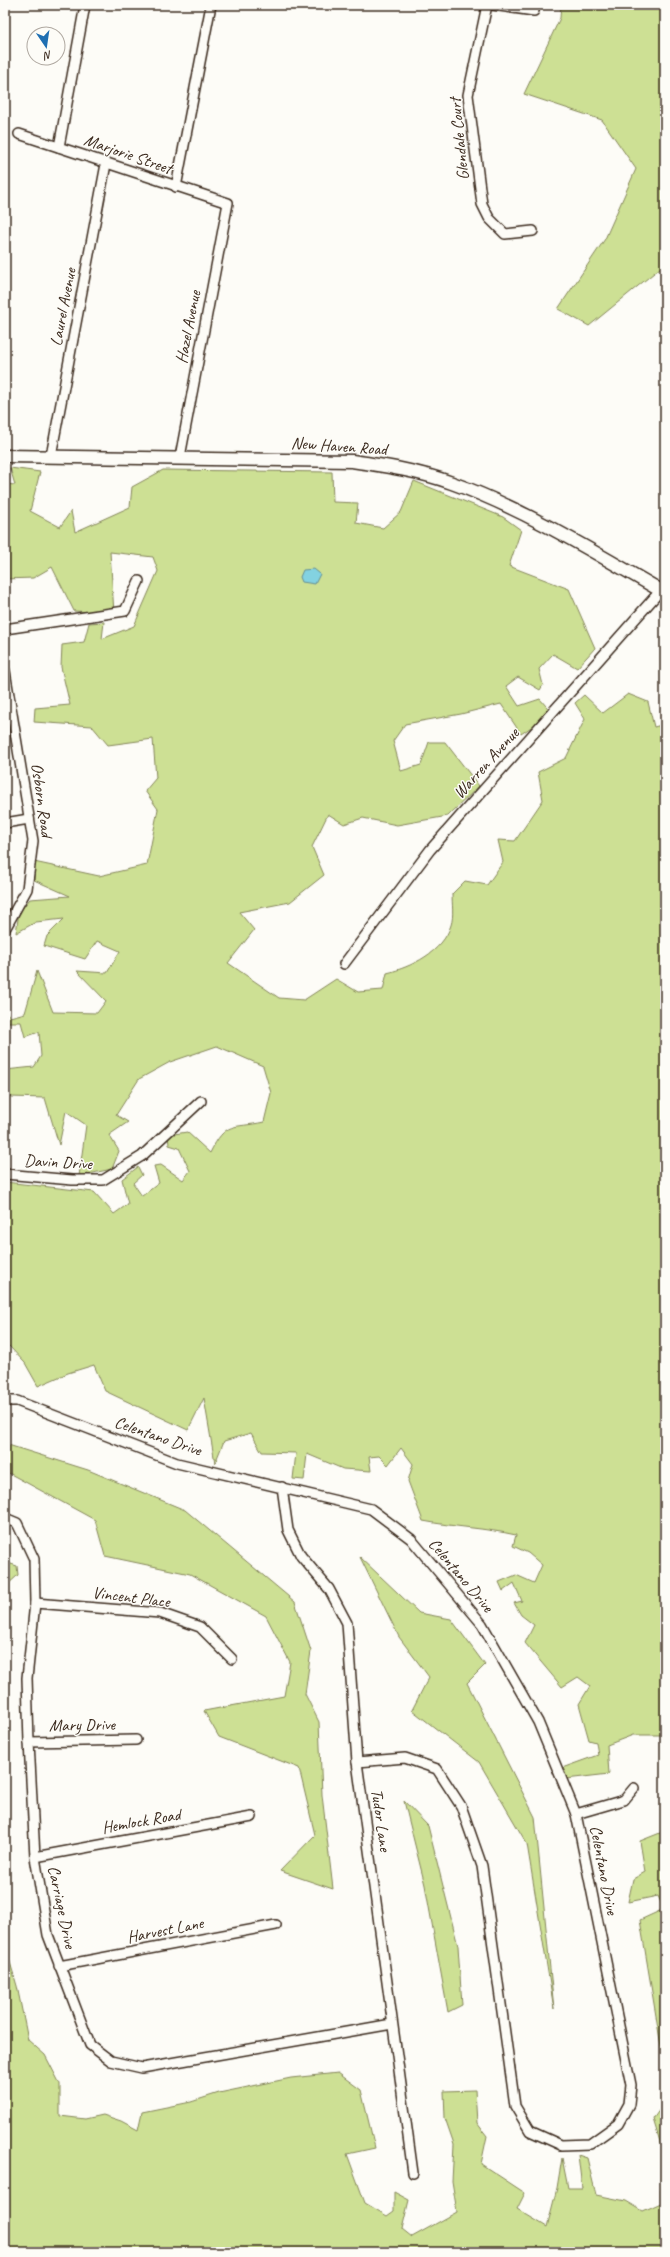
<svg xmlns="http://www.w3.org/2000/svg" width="670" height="2257" font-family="Caveat,sans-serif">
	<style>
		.green { fill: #cde094; stroke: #848559 }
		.water { fill: #83d2e1; stroke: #668f93 }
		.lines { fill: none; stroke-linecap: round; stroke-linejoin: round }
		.minor-casing { stroke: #3b2a1e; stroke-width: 12 }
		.major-casing { stroke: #3b2a1e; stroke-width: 15 }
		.minor { stroke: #fdfcf7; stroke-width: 9 }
		.major { stroke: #fdfcf7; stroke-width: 12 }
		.labels { text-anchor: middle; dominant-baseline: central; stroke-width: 3; stroke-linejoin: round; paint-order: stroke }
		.street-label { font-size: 17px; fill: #3b2a1e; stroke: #fdfcf7 }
	</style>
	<rect width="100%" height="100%" fill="#fdfcf7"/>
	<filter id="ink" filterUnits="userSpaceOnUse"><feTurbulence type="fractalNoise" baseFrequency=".025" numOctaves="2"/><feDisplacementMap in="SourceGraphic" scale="8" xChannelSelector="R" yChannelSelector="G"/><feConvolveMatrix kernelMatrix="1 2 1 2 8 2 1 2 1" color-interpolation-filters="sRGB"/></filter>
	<g filter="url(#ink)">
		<g class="green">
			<polygon points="561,5 665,5 665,264 589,326 558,309 605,239 636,169 602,120 524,94 560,18"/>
			<path d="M 10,468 L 40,472 L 30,511 L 60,527 L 71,511 L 75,532 L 130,507 L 132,487 L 163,470 L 332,472 L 333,502 L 358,503 L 356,523 L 383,528 L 401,512 L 414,481 L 503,517 L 521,530 L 509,566 L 569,589 L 595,648 L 577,668 L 553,654 L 539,669 L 543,685 L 540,690 L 518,677 L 506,686 L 519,706 L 540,699 L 552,713 L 521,734 L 501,704 L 461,714 L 405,724 L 393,741 L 401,771 L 421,765 L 429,742 L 445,742 L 479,786 L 448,816 L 397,825 L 363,818 L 344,824 L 328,814 L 312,847 L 324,875 L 290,902 L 239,912 L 254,930 L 228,963 L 279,998 L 304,1000 L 336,979 L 358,992 L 383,990 L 387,973 C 411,967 443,952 451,925 C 454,916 452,904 452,894 L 465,881 L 487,885 L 503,862 L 498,840 L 515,841 L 543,800 L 538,772 L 566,758 L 585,719 L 575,703 L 584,695 L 603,713 L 628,694 L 648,702 L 654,727 L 665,724 L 665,1739 L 662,1735 L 633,1735 L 607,1745 L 609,1774 L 566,1779 L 562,1768 L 598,1755 L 596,1742 L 589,1740 L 579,1704 L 590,1686 L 578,1677 L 562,1687 L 525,1643 L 534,1625 L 521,1615 L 514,1603 L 522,1601 L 514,1583 L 503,1591 L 499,1582 L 516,1575 L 534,1583 L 542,1565 L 528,1553 L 513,1546 L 516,1535 C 485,1528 454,1527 423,1521 L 408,1481 L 413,1464 L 401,1448 L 388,1465 L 379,1456 L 369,1457 L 371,1471 L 343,1469 L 307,1454 L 304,1480 L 293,1479 L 296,1453 L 262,1452 L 251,1433 L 224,1441 L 215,1463 L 204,1398 L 188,1430 L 105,1391 L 94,1365 L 68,1373 L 38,1386 L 25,1363 L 9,1346 L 5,1348 L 5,1182 L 94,1192 L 114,1214 L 128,1204 L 122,1179 L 138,1167 L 142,1175 L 133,1183 L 142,1196 L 159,1183 L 154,1166 L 161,1165 L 183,1180 L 190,1171 L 179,1148 L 169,1145 L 168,1135 L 187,1132 L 210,1153 C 226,1120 233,1129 264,1122 L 271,1093 L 263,1066 L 217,1046 L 170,1062 L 139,1079 L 116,1115 L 128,1122 L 109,1135 L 119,1151 L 112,1169 L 79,1176 L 86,1125 L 66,1111 L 59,1145 L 45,1098 L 11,1097 L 5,1094 L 5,1070 L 34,1067 L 41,1056 L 39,1032 L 25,1037 L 21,1022 L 5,1022 L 5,1010 L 10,1017 L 25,1013 L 37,971 L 53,1012 L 97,1013 L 106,1001 L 77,971 L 107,973 L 120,951 L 97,941 L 85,959 L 44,946 L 47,936 L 64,919 L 36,922 L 16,933 L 19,912 L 30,899 L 70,896 L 34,880 L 34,862 L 99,876 L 147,865 L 158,809 L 145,791 L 156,778 L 153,739 L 108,745 L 92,726 L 34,722 L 35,708 L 70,705 L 61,667 L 62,645 L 84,642 L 89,623 L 104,622 L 102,639 L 134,626 L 158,571 L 153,557 L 110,552 L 114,613 L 74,611 L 52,567 L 33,578 L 5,579 L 5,484 L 15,485 Z"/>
			<polygon points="5,1444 88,1470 185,1510 295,1602 311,1651 305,1694 319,1722 322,1795 333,1889 280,1871 315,1835 299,1768 219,1737 204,1711 284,1696 290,1662 266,1616 190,1574 105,1556 95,1520 5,1471"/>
			<polygon points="360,1557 419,1613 451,1619 485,1665 467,1683 535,1817 554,2009 527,1844 479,1762 412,1710 429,1677 399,1637"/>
			<polygon points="5,1562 17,1566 18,1575 5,1587"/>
			<polygon points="404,1801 428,1826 458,1946 462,2005 448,2012 425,1885"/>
			<polygon points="665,1831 665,2054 662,2052 640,1920 664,1909 658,1896 628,1902 633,1879 645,1872 640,1841"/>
			<polygon points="5,1945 17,1986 28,2040 45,2055 60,2084 60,2116 85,2119 103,2115 121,2121 138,2130 142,2112 191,2102 219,2093 291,2078 338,2073 361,2090 375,2148 347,2154 365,2203 387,2216 394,2211 394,2192 409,2200 402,2229 412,2237 457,2212 452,2181 454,2144 445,2118 444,2091 475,2090 477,2123 487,2136 481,2164 525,2193 517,2209 547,2227 557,2188 562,2158 568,2188 582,2188 578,2155 587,2158 596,2195 626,2201 643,2211 661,2203 661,2190 665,2186 665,2252 5,2252"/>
			<polygon points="665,2102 665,2158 653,2119"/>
		</g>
		<polygon class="water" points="314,569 320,574 315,584 302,582 300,577 303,570"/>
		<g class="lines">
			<g class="minor-casing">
				<g id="minor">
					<polyline points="487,5 468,95 482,204 489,218 505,234 533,231"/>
					<polyline points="492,5 534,11"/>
					<polyline points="19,134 228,203 180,457"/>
					<polyline points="59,147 85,5"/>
					<polyline points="176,187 211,5"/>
					<polyline points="51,456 106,164"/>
					<polyline points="5,629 125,611 139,581"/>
					<polyline points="5,671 33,841 27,889 5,929"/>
					<polyline points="5,823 29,819"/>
					<polyline points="344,964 430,850 661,590"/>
					<polyline points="5,1174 72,1180 103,1180 142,1156 201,1101"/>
					<polyline points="5,1401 17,1401 177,1463 371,1509 411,1539 482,1624 538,1722 576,1814 631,2085 629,2104 618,2124 590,2144 561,2145 530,2131 515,2106 482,1866 461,1806 437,1769 405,1758 357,1762"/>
					<polyline points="282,1487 288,1530 301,1556 329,1589 347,1623 357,1762 413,2173"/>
					<polyline points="5,1518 17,1523 34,1559 35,1603 27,1678 29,1742 35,1857 48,1935 90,2045 111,2061 142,2068 392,2024"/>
					<polyline points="35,1603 160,1613 200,1627 232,1659"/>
					<polyline points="29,1742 136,1740"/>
					<polyline points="576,1814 624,1800 634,1788"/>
					<polyline points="35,1857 252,1817"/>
					<polyline points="59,1966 276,1925"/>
				</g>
			</g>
			<g class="major-casing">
				<path id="major" d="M 5,456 L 352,461 C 386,466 419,471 452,483 C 523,508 599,555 665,593"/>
			</g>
			<use href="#minor" class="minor"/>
			<use href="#major" class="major"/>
		</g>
	</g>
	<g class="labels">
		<g class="street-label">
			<text transform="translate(459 139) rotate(-96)">Glendale Court</text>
			<text transform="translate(128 154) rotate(19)">Marjorie Street</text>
			<text transform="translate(63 307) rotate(-79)">Laurel Avenue</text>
			<text transform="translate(188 327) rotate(-79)">Hazel Avenue</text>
			<text transform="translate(339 446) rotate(4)">New Haven Road</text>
			<text transform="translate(486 763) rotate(-48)">Warren Avenue</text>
			<text transform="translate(42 800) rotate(82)">Osborn Road</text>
			<text transform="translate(58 1162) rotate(3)">Davin Drive</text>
			<text transform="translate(158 1436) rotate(19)">Celentano Drive</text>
			<text transform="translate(461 1575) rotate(50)">Celentano Drive</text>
			<text transform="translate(131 1597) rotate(7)">Vincent Place</text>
			<text transform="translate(82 1725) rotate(-1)">Mary Drive</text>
			<text transform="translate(381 1820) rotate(82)">Tudor Lane</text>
			<text transform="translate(141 1821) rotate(-10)">Hemlock Road</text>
			<text transform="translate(604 1870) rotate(79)">Celentano Drive</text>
			<text transform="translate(62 1907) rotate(78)">Carriage Drive</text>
			<text transform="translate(165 1930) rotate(-11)">Harvest Lane</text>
		</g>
	</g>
	<rect width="670" height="2257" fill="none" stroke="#fdfcf7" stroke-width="20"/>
	<rect x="10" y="10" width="650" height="2237" fill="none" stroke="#3b2a1e" stroke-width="1.5" filter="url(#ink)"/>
	<g transform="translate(46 46) rotate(167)"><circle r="19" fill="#fdfcf7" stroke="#afa8a0"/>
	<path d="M0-3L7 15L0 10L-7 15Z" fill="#1f6fb2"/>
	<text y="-6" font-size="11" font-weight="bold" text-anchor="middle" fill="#3b2a1e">N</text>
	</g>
</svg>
